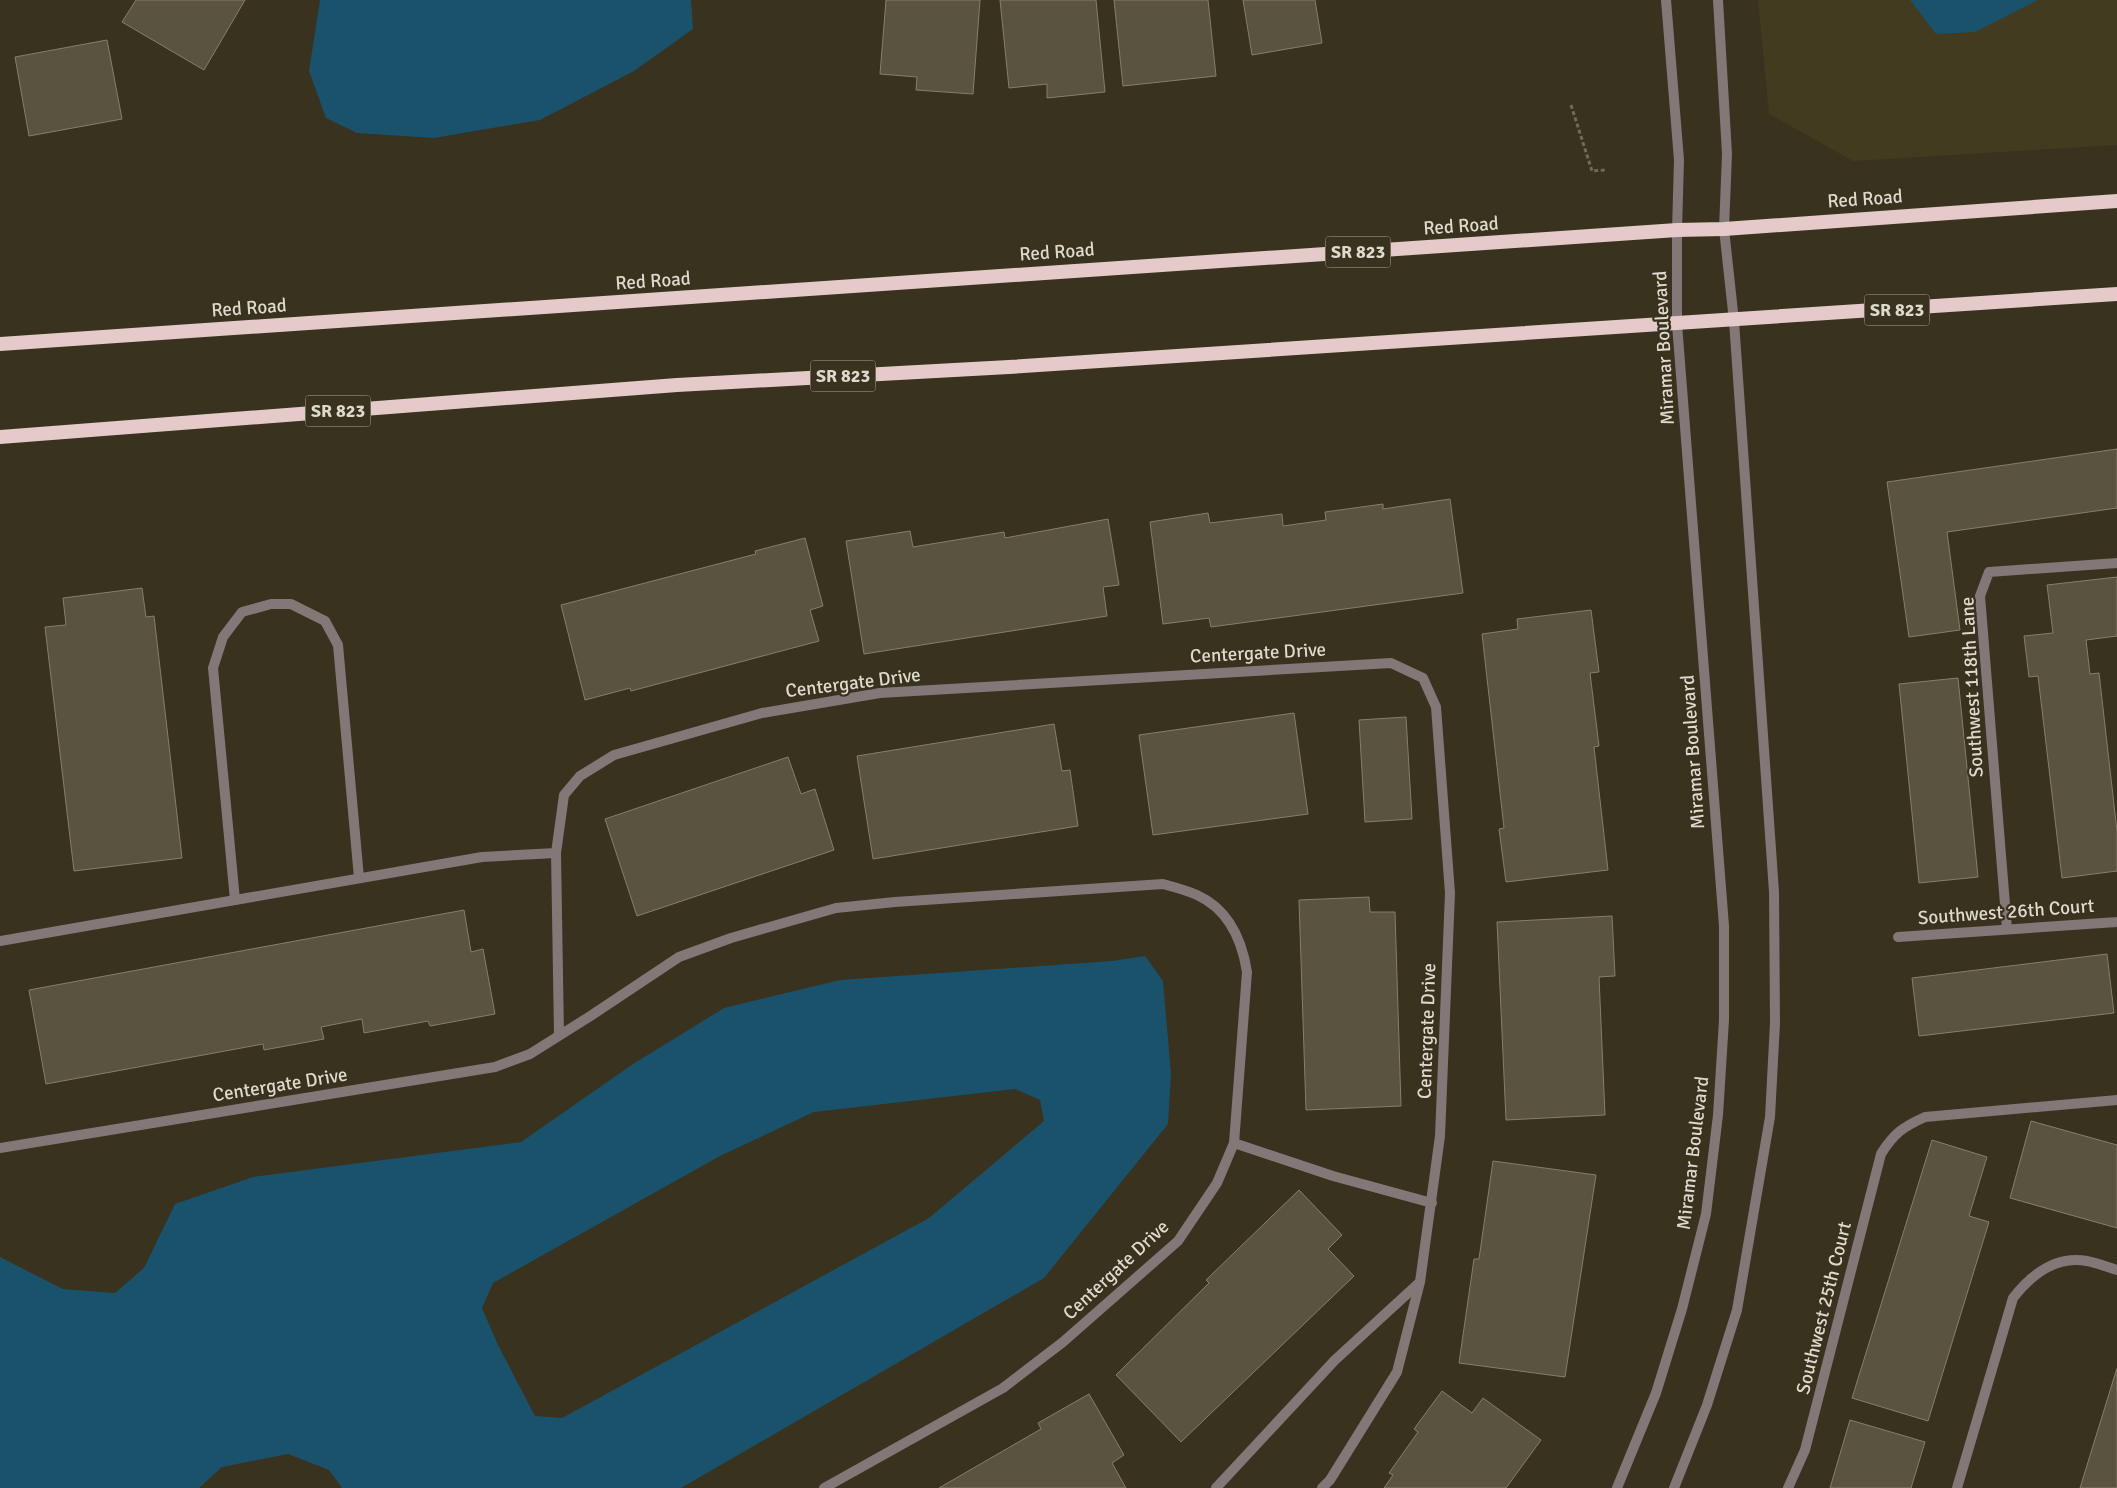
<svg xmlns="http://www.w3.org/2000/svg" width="2117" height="1488" font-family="Signika,sans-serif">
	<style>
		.built { fill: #433b20 }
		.water { fill: #1a526c; fill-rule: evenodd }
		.building { fill: #5a533f; stroke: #867f6a }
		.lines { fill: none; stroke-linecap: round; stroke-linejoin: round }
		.path { stroke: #6f6a59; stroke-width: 3; stroke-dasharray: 4 2.5; stroke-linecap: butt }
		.minor { stroke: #837777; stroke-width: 10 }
		.tertiary { stroke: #837777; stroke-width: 10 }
		.trunk { stroke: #e4cac8; stroke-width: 14 }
		.labels { text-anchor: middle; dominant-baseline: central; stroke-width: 4.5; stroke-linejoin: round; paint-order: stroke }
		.shield { fill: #38321f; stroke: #aca799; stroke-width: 1 }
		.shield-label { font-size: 18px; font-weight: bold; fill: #ddd9cd }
		.street-label { font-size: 19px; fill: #ddd9cd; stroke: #38321f }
	</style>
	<rect width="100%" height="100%" fill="#38321f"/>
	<polygon class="built" points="1758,0 2117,0 2117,145 1853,161 1769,114"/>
	<g class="water">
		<polygon points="320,0 691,0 693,29 634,71 540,120 434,138 357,133 326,118 309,71"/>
		<polygon points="1910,0 2038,0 1975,32 1936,34"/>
		<path d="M 1145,956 L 1163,981 L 1171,1074 L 1168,1124 L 1044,1278 L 681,1488 L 342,1488 L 329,1470 L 288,1454 L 222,1467 L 199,1488 L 0,1488 L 0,1257 L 63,1289 L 115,1293 L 144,1268 L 175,1204 L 253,1177 L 521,1142 L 633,1064 L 724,1008 L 840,980 L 1112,961 ZM 1015,1089 L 1040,1100 L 1044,1121 L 929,1218 L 562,1418 L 535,1416 L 498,1345 L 482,1308 L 493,1283 L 720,1156 L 814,1112 Z"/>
	</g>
	<g class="building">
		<polygon points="136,0 245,0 204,70 122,22"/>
		<polygon points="886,0 980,0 973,94 916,90 917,77 880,74"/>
		<polygon points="1000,0 1096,0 1105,92 1047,98 1047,84 1009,88"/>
		<polygon points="1114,0 1208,0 1216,76 1123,86"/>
		<polygon points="1243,0 1315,0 1322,43 1252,55"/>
		<polygon points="107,40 122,119 29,136 15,57"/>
		<polygon points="2117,449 2117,508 1947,532 1960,630 1909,637 1887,482"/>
		<polygon points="1450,499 1463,593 1211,627 1209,618 1163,624 1150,522 1208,513 1210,523 1282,514 1283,526 1326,520 1325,512 1383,504 1383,509"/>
		<polygon points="1108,519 1119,585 1103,587 1107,616 864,654 846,541 910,531 913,547 1004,532 1005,538"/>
		<polygon points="805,538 823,606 810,610 819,641 631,691 630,688 585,700 561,605 756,554 755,551"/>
		<polygon points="2117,577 2117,636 2086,640 2090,674 2099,673 2117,831 2117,871 2062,878 2038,676 2029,677 2024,636 2053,633 2047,585"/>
		<polygon points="142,588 146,617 154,616 182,858 74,871 45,627 66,625 63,598"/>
		<polygon points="1591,610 1599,672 1590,673 1599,746 1594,747 1608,870 1506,882 1499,829 1504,828 1482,634 1518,629 1517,619"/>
		<polygon points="1958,678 1978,877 1919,883 1899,684"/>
		<polygon points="1294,713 1308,814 1153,835 1139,735"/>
		<polygon points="1406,717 1412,819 1365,822 1359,720"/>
		<polygon points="1054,724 1062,771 1070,770 1078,826 873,859 857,756"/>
		<polygon points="788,757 801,794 815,789 834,850 637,916 605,819"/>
		<polygon points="1369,897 1370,912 1395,912 1401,1106 1306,1110 1299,900"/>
		<polygon points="464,910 471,952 483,949 495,1014 430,1026 428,1021 364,1033 362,1019 321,1027 324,1039 264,1050 263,1044 46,1084 29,990"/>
		<polygon points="1612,916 1615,976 1599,977 1605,1115 1506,1120 1497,922"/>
		<polygon points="2107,954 2114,1013 1919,1036 1912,978"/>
		<polygon points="2031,1121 2117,1145 2117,1228 2010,1198"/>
		<polygon points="1932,1140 1987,1157 1969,1216 1989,1222 1928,1421 1852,1398"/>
		<polygon points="1493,1161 1596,1175 1565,1377 1459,1363 1474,1259 1479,1259"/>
		<polygon points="1299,1190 1342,1235 1328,1249 1354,1276 1181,1442 1116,1375 1209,1283 1206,1280"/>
		<polygon points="2117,1368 2117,1488 2080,1488"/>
		<polygon points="1442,1391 1472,1413 1483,1398 1541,1440 1506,1488 1384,1488 1393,1475 1389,1473 1418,1432 1414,1429"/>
		<polygon points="1089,1394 1124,1455 1112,1463 1126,1488 939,1488 1041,1429 1038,1423"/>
		<polygon points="1850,1420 1925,1442 1911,1488 1830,1488"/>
	</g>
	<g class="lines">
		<polyline class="path" points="1571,105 1592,171 1606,170"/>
		<g class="minor">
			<polyline points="235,900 213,668 223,637 242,612 271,604 291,604 325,621 338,645 359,878"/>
			<polyline points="2007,929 1980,596 1989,572 2117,563"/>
			<polyline points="1898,937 2117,922"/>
			<polyline points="0,941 482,857 556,853"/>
			<polyline points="559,1035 556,853 564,795 580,776 614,755 762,713 880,693 1391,663 1423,678 1436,707 1450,893 1440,1136 1420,1282 1397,1372 1330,1480 1322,1488"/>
			<polyline points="1234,1143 1333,1176 1432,1203"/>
			<path d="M 0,1148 L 495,1067 L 530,1054 L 592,1015 L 679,957 L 731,938 L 836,908 L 895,902 L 1163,884 C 1174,887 1186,890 1197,895 C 1228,909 1242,940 1247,972 L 1234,1143 L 1217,1183 L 1178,1241 L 1063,1342 L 1003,1388 L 824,1488"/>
			<polyline points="1216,1488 1335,1360 1419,1283"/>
			<path d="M 1788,1488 L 1805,1450 L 1881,1154 C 1894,1133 1903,1127 1925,1117 L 2117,1100"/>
			<path d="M 1957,1488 L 2013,1298 C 2031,1275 2055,1255 2087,1261 C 2097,1263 2107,1267 2117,1270"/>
		</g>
		<g class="tertiary">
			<polyline points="1617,1488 1656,1393 1682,1309 1706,1214 1718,1115 1724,1020 1724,926 1677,324 1677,230 1679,160 1666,0"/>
			<polyline points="1674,1488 1707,1405 1737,1310 1770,1117 1775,1023 1774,892 1734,321 1724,229 1727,154 1718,0"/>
		</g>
		<g class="trunk">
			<polyline points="0,344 1677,230 1724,229 2117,201"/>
			<polyline points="0,437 677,385 1009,367 2117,294"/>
		</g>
	</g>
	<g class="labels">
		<g class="shield">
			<rect x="1325.5" y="236.5" width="65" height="31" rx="4"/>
			<rect x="1864.5" y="294.5" width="65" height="31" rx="4"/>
			<rect x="810.5" y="360.5" width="65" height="31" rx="4"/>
			<rect x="305.5" y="395.5" width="65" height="31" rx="4"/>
		</g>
		<g class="shield-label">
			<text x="1358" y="252">SR 823</text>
			<text x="1897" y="310">SR 823</text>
			<text x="843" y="376">SR 823</text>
			<text x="338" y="411">SR 823</text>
		</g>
		<g class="street-label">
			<text transform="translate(1865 199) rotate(-4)">Red Road</text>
			<text transform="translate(1461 226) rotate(-4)">Red Road</text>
			<text transform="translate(1057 252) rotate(-4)">Red Road</text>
			<text transform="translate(653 281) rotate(-4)">Red Road</text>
			<text transform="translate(249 308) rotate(-4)">Red Road</text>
			<text transform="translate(1664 348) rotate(-93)">Miramar Boulevard</text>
			<text transform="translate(1258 653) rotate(-3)">Centergate Drive</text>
			<text transform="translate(853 683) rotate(-7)">Centergate Drive</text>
			<text transform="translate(1972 687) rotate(-93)">Southwest 118th Lane</text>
			<text transform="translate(1693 752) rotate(-94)">Miramar Boulevard</text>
			<text transform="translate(2006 912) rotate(-4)">Southwest 26th Court</text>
			<text transform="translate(1427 1031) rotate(-88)">Centergate Drive</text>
			<text transform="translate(280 1085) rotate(-9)">Centergate Drive</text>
			<text transform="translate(1693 1153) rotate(-83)">Miramar Boulevard</text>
			<text transform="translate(1116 1270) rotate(-43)">Centergate Drive</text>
			<text transform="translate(1824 1308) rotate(-76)">Southwest 25th Court</text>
		</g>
	</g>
</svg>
